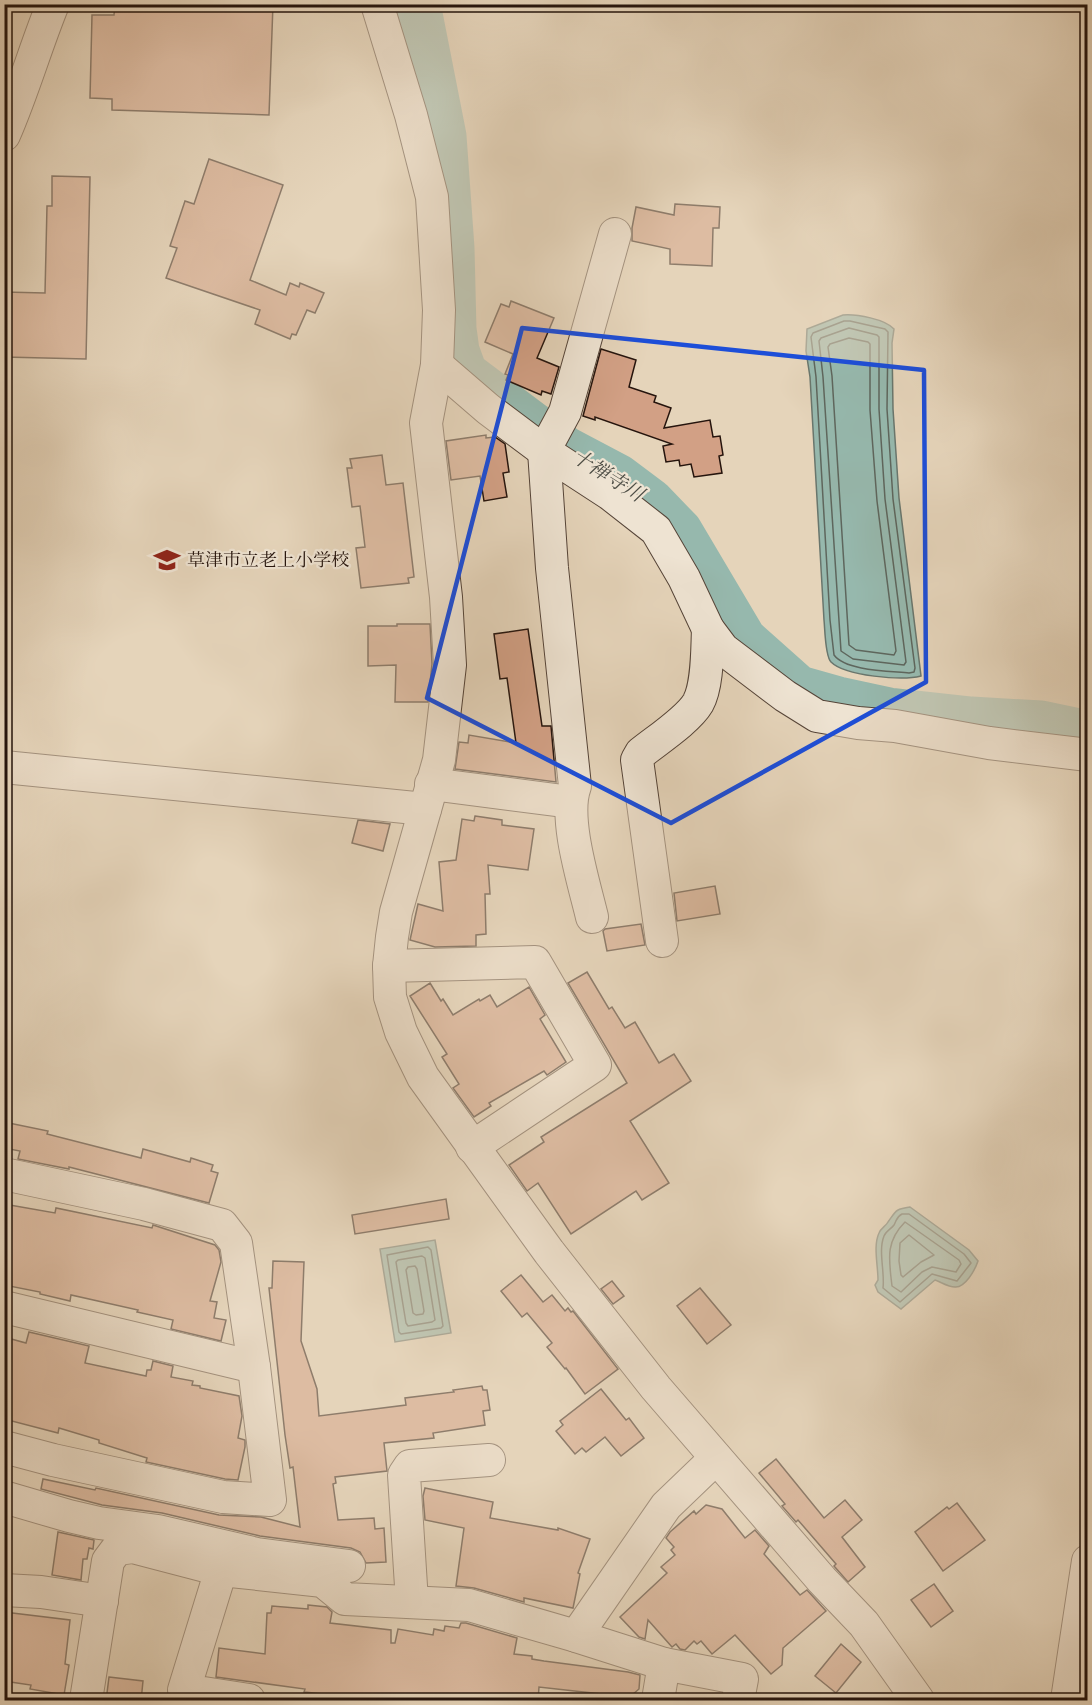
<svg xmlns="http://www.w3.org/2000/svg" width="1092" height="1705" font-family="'IM FELL Great Primer','Noto Serif JP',serif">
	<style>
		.water { fill: #96b8ad; stroke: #69766d; stroke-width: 1.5 }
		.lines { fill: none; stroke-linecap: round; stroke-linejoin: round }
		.shore { stroke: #5e665d; stroke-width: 1.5 }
		.river { stroke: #96b8ad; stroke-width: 45 }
		.building { fill: #d2a085; stroke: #25140d; stroke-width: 1.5 }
		.minor-casing { stroke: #554438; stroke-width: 34 }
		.minor { stroke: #eee3d2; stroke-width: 32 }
		.marked { fill: none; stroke: #1d4ed8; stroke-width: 4.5; stroke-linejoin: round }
		.labels { text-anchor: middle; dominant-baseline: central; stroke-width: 4.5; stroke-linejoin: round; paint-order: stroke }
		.poi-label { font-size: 18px; fill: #25140d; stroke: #eee3d2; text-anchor: start }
		.water-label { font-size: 20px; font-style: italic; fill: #4d4d45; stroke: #eee3d2 }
	</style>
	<rect width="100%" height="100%" fill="#e5d4ba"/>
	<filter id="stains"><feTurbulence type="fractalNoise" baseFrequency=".00333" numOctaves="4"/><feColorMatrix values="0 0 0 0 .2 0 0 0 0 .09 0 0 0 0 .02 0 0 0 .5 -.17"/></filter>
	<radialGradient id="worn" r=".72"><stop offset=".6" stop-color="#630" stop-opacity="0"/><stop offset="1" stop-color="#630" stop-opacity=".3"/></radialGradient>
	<g class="water">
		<path d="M 843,315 C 857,314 885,319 894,329 L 892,343 L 893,409 L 899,498 L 921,676 C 902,681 845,676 831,662 C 825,656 825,629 824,620 L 810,377 L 806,351 L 807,329 Z"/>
		<path d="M 910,1207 L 969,1250 L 978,1261 C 975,1270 965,1288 955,1287 C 948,1287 941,1282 935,1280 L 901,1309 L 878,1292 L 875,1285 L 878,1280 C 878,1265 873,1246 879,1233 C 881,1228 886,1226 888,1222 C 896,1211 895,1209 910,1207 Z"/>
		<polygon points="435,1240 451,1333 395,1342 380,1249"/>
	</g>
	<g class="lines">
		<g class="shore">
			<path d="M 844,321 L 850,321 L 885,329 L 888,332 L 887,409 L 893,499 L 915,668 L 914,672 L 909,673 C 889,671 846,671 834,655 L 830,620 L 816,377 L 811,337 L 813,333 Z"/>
			<polygon points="849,328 877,335 879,337 879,409 885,499 906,662 904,665 853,659 841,651 823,377 819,341 821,338"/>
			<polygon points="849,338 868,342 870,344 870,410 877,501 896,651 894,655 856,650 849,645 832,376 828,347 830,344"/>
			<path d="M 902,1214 L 909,1214 L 964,1254 L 971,1263 L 957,1281 L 932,1274 L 900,1302 L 883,1288 C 885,1272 878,1251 884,1236 C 886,1231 891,1229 894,1225 C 897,1220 896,1217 902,1214 Z"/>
			<path d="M 905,1222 L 959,1260 L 961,1264 L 956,1272 L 932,1267 L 922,1272 L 901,1292 L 892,1286 C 889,1260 885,1242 905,1222 Z"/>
			<polygon points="909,1235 934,1255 921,1262 903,1277 901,1275 899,1261 900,1243"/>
			<polygon points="428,1247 431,1250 443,1326 441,1328 401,1334 399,1332 387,1255"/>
			<polygon points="422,1256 425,1258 435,1320 432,1322 408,1326 406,1323 396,1262 398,1260"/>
			<polygon points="415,1266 417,1269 424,1311 423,1314 416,1315 413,1313 406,1270 408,1267"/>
		</g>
		<polyline class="river" points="418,4 444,136 452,248 454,329 457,351 465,373 566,449 619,477 651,501 680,531 744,639 799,688 838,699 889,710 971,719 1041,723 1088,733"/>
	</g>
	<g class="building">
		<polygon points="115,4 273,4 269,115 112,110 112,99 90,98 92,15 114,15"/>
		<polygon points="209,159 283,185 250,280 286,295 290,283 299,287 300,283 324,293 315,313 307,310 296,335 292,334 290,339 255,324 260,310 166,278 177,248 170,246 185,201 194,204"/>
		<polygon points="52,176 90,177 86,359 4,357 4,292 45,293 47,206 52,206"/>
		<polygon points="675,204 720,207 719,228 713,228 712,266 670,264 670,249 632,241 632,228 636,207 674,215"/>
		<polygon points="511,301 554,318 537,358 559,367 551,394 542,391 541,395 506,380 508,375 505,374 513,354 485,342 501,304 509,307"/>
		<polygon points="601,349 636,360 629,387 656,396 654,402 671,408 664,428 710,420 713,437 720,436 723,455 719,456 722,473 694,477 691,464 680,466 679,460 666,462 663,446 672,444 595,417 595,420 583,416"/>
		<polygon points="486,435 486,438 495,437 505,444 509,472 503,473 507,497 484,501 480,476 451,480 446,441"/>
		<polygon points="382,455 386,485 403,483 414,577 408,578 409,583 361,588 356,548 365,547 360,506 352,507 347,468 352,468 350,459"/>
		<polygon points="397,624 430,624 432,664 428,702 395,702 396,665 368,666 368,626 397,626"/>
		<polygon points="528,629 542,726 551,726 556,782 455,769 459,742 468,743 469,735 516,743 507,678 500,679 494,634"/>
		<polygon points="475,816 502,820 502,825 534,829 528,870 488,865 490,894 485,894 486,934 476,935 476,946 435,947 410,940 418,904 443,911 439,862 456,860 462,819 474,821"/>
		<polygon points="358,820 390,824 383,851 352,843"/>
		<polygon points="715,886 720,914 677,921 674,893"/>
		<polygon points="641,924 645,945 607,951 603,931 605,929"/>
		<polygon points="587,972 609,1009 612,1007 625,1028 635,1022 659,1063 674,1054 691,1081 630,1121 669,1183 642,1200 636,1191 571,1234 538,1183 527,1191 509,1165 544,1142 541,1137 627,1083 568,983"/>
		<polygon points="430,983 441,1001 443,999 453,1015 479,999 480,1001 490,995 497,1007 529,987 545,1015 540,1019 566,1062 547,1075 544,1071 489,1103 491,1106 474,1117 453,1088 459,1084 442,1057 447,1054 410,996"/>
		<polygon points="4,1122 48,1131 47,1134 141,1158 143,1149 190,1162 191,1158 213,1165 211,1171 218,1173 209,1203 69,1167 69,1169 18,1159 20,1151 4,1148"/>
		<polygon points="446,1199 449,1219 355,1234 352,1215"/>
		<polygon points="4,1204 55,1213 56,1208 152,1228 153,1225 215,1245 219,1250 221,1262 210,1301 217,1302 214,1318 226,1320 221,1341 171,1329 173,1320 137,1312 138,1310 71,1295 70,1301 40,1294 40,1292 4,1285"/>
		<polygon points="273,1261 304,1262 301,1341 317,1389 319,1416 406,1405 405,1398 454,1392 453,1390 482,1386 483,1390 487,1390 490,1410 483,1411 485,1425 433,1433 434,1438 384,1443 387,1471 335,1477 336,1483 333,1484 338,1520 374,1518 375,1529 384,1528 386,1562 366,1563 360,1552 351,1548 260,1536 162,1513 102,1505 41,1489 43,1479 95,1490 96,1488 219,1515 261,1517 300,1527 293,1467 290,1468 285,1435 269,1288 272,1288"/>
		<polygon points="521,1275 543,1302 552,1295 565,1311 568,1308 571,1312 573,1311 618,1369 585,1394 566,1368 565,1369 547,1347 552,1343 527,1313 522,1317 501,1291"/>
		<polygon points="612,1281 624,1296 613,1304 601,1289"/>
		<polygon points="700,1288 731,1325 707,1344 677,1306"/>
		<polygon points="29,1332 89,1346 85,1363 146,1376 147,1370 151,1370 153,1361 173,1366 171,1377 193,1381 192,1385 200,1386 200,1388 239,1396 242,1416 238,1438 245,1440 245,1447 238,1480 225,1479 146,1462 147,1458 99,1443 99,1440 59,1428 58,1433 4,1419 4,1337 26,1343"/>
		<polygon points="601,1389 626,1420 629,1418 644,1438 621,1456 605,1437 586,1452 582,1448 575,1454 556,1431 563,1425 560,1421"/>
		<polygon points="776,1459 824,1518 845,1500 862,1520 842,1537 865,1567 848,1582 834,1566 836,1564 798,1520 796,1522 782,1506 785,1504 759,1473"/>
		<polygon points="425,1488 493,1502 490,1518 558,1530 558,1528 590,1539 578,1573 580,1574 573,1608 524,1598 524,1602 474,1588 456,1586 464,1528 425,1520 423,1496"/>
		<polygon points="957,1503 985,1540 943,1571 915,1532 947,1507 949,1509"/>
		<polygon points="706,1505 722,1509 745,1538 755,1530 769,1546 764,1554 800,1595 807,1590 826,1611 783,1648 782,1665 771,1674 735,1635 712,1654 701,1641 697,1644 694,1641 685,1650 680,1649 676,1644 672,1647 648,1620 645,1639 639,1637 620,1617 667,1573 661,1567 675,1555 671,1550 674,1547 666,1538 670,1532 694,1511 696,1514"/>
		<polygon points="58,1532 94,1540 93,1549 89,1548 87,1559 83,1559 81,1580 52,1575"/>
		<polygon points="934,1584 953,1611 931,1627 911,1600"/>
		<polygon points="308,1605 327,1607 332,1612 330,1623 391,1630 391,1643 395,1643 398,1629 433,1635 434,1629 444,1631 445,1626 459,1628 461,1623 466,1623 517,1638 514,1654 532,1656 532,1659 544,1661 628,1672 640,1675 639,1689 625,1701 600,1697 601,1694 539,1687 538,1701 351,1701 352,1697 304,1692 305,1689 216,1677 219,1648 265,1654 267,1613 271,1613 272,1606 308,1609"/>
		<polygon points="4,1612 70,1620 65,1664 69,1665 64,1695 30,1689 31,1685 4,1681"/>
		<polygon points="841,1644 861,1662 836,1693 815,1676"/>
		<polygon points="109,1677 143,1681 141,1701 106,1701"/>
	</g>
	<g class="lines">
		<g class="minor-casing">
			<g id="minor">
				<polyline points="377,4 411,115 432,197 439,310 437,365 426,423 446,597 450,665 439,760 396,912 392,937 389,966 390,997 401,1032 423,1077 549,1252 656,1388 822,1580 864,1624 918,1700"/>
				<path d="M 4,135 C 23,92 35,48 53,4"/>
				<polyline points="437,365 488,409 544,451 610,494 656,530 684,578 708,629 723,649 785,696 817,716 858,723 895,726 989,743 1088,755"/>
				<polyline points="4,767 425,809"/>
				<polyline points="431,784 571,802"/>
				<path d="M 592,917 C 584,883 563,818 575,786 L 552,568 L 544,451 L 565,412 L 615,234"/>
				<path d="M 662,941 L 637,760 L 641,753 C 657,740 688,720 698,703 C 708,685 707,649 708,629"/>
				<polyline points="389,966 535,962 595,1065 472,1147"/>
				<polyline points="4,1174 144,1204 222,1225 236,1243 254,1367 270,1500 223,1497 53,1460 4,1447"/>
				<polyline points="4,1307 254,1367"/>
				<polyline points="4,1497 69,1516 99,1523 158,1531 257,1554 349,1566"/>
				<polyline points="221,1570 184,1690 249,1700"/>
				<polyline points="4,1590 41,1592 102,1601"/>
				<polyline points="412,1602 404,1475 410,1466 489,1460"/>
				<polyline points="576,1636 666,1506 716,1458"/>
				<polyline points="86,1700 108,1561 117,1549 133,1547 221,1570 323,1581 345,1599 469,1605 576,1636 664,1664 742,1679 738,1700"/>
				<polyline points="658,1700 664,1664"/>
				<polyline points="1067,1700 1088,1561"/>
			</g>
		</g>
		<use href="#minor" class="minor"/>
	</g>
	<path d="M0 0H1092V1705H0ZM 522,328 L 924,370 L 926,682 L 671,823 L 427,698 Z" fill="#e5d4ba" fill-opacity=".55" fill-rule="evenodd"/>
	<path class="marked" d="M 522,328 L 924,370 L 926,682 L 671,823 L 427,698 Z"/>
	<defs>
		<g id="school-bare" transform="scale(2.07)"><path d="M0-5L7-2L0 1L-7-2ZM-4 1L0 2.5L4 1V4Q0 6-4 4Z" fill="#8f2418" stroke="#eee3d2" stroke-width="2.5" paint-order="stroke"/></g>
	</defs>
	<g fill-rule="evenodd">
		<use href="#school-bare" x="167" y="560"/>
	</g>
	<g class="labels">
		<g class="poi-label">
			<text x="187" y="560">草津市立老上小学校</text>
		</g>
		<g class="water-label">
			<text transform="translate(608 475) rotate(32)">十禅寺川</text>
		</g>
	</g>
	<rect width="1092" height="1705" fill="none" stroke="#e5d4ba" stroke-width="24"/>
	<rect x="6" y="6" width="1080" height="1693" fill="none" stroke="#25140d" stroke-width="3"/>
	<rect x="12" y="12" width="1068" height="1681" fill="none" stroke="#25140d" stroke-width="1.5"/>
	<rect width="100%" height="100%" filter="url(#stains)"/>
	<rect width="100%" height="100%" fill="url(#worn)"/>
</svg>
